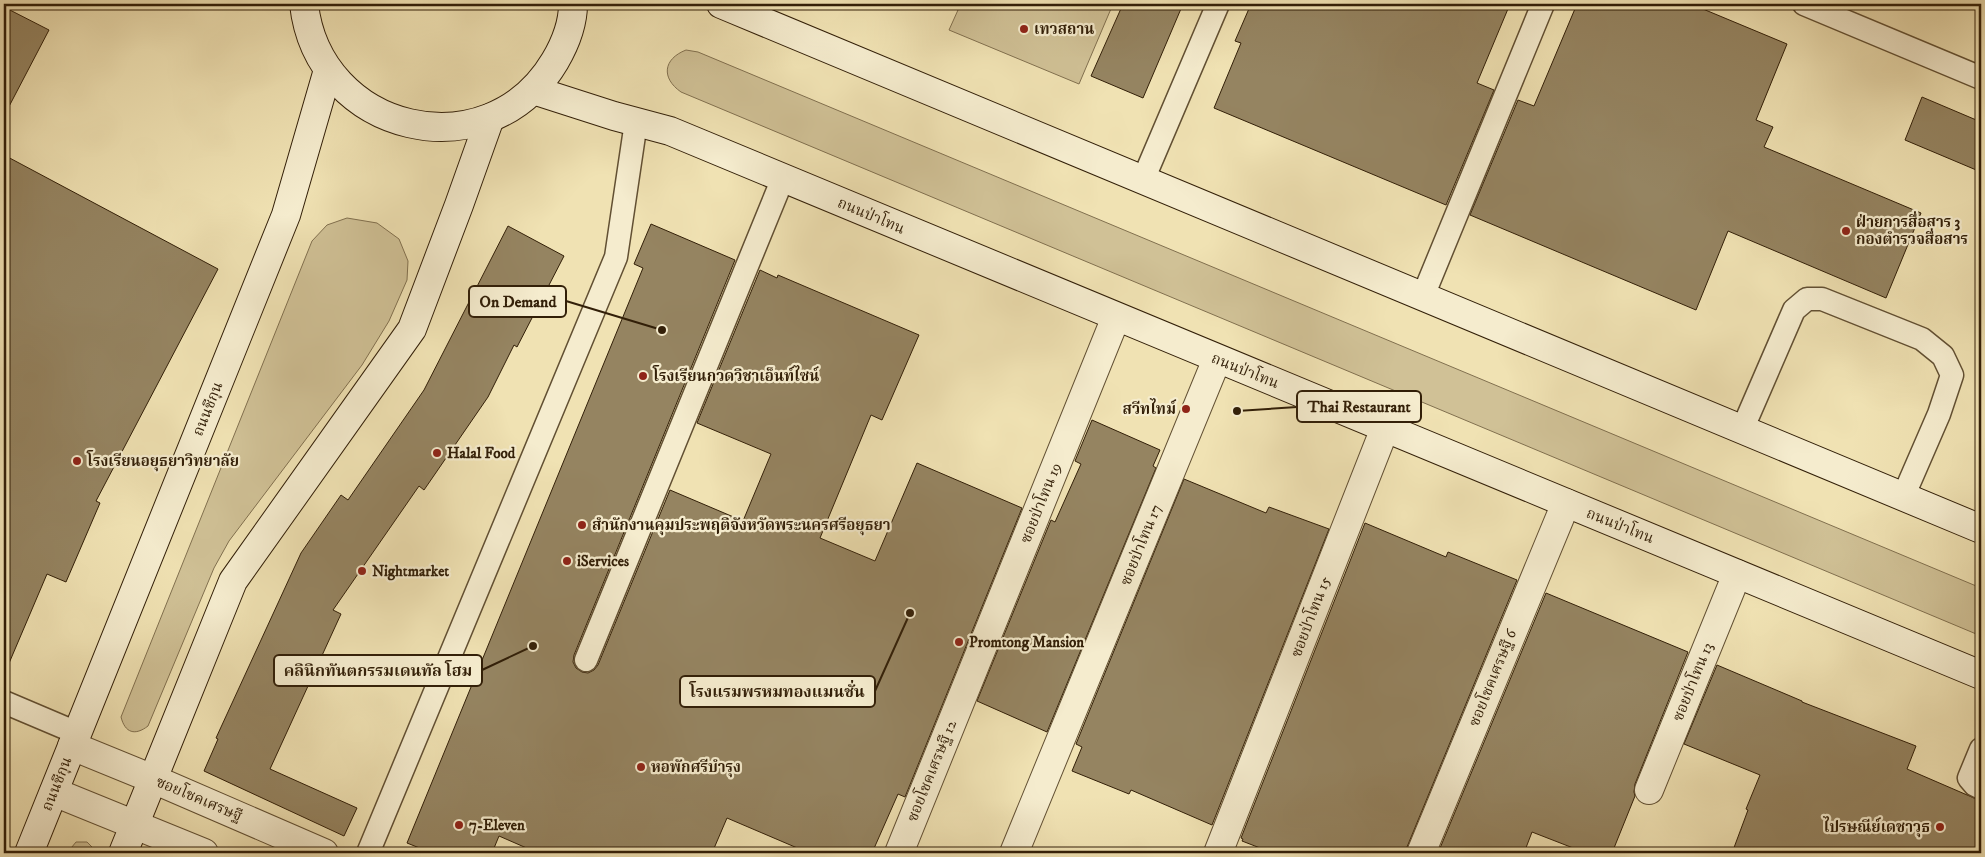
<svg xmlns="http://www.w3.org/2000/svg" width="1985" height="857" font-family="'IM FELL DW Pica','Noto Serif Thai',serif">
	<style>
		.green { fill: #d0c196; stroke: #81704f }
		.building { fill: #958461; stroke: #321f08 }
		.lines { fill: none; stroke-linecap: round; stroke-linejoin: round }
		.lane-casing { stroke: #625033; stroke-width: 25 }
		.street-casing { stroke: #625033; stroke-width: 30 }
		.secondary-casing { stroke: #321f08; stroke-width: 30 }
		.lane { stroke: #f5ecce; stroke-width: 22 }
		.street { stroke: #f5ecce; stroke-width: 28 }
		.secondary { stroke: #f5ecce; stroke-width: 28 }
		.poi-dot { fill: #8f2418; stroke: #f5ecce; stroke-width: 2 }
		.labels { text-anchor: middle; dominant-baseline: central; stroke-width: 4.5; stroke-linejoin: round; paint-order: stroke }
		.poi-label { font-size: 15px; font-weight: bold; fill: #321f08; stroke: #f5ecce; text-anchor: start }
		.street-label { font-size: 15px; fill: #321f08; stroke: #f5ecce }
		.leader { fill: none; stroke: #321f08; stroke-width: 2 }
		.callout-dot { fill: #321f08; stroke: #f5ecce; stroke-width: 2 }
		.callout { fill: #f5ecce; stroke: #321f08; stroke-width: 2 }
		.callout-label { font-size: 16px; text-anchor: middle; font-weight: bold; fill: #321f08 }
	</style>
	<rect width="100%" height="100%" fill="#f0e2b3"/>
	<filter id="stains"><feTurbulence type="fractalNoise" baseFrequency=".004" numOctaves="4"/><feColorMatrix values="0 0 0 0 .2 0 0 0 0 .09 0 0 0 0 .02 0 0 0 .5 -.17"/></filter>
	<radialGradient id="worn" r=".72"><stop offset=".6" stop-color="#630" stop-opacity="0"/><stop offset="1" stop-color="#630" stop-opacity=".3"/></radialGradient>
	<g class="green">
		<polygon points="942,4 1113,4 1079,84 949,30 958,10"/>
		<path d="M 686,50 L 698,52 L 1981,588 L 1981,636 L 681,92 C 661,78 663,59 686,50 Z"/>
		<path d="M 347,218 L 377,223 L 399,239 L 408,261 L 407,280 L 389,321 L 362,365 L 229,541 L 214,568 L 148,726 C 135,736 125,733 121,717 L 312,241 L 327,225 Z"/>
		<polygon points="76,842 87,842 95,850 96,853 67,853"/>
	</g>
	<g class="building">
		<polygon points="1123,4 1183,4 1143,98 1091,76"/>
		<polygon points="1251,4 1510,4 1477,83 1494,90 1446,205 1214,108 1241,43 1235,41"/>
		<polygon points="1577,4 1691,4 1787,44 1756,120 1773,127 1764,147 1921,213 1886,298 1728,231 1696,310 1470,215 1518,100 1534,106"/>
		<polygon points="4,7 49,30 4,116"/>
		<polygon points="1922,97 1981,122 1981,172 1905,140"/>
		<polygon points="4,155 218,269 96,501 100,503 66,582 47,574 4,675"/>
		<polygon points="651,224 735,260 574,655 573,662 576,668 582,672 588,673 594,670 598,665 670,490 743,521 771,454 697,423 760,270 777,278 778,275 919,335 882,420 871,415 820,538 875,561 917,463 1022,508 905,797 898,794 872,853 809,853 727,818 712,853 538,853 499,836 492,853 432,853 407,843 643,268 634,264"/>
		<polygon points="508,226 564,256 517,347 514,345 488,397 424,490 419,486 333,610 341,614 270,769 357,808 344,836 204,771 218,739 216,738 301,553 341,495 348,500 424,390"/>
		<polygon points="1092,420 1160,450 1153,466 1156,468 1047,732 977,701 1051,520 1055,522 1081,464 1075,461"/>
		<polygon points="1184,479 1266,513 1269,507 1329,529 1212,825 1131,790 1129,794 1072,771 1082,747 1076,744"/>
		<polygon points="1365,523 1446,557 1448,552 1517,580 1407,847 1406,853 1273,853 1242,841 1243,839 1241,838"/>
		<polygon points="1546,593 1688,652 1635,784 1634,792 1635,796 1612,853 1586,853 1532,832 1524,853 1438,853"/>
		<polygon points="1717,665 1802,701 1802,702 1916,746 1907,769 1981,801 1981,853 1732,853 1748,810 1746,809 1760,775 1684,744"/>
	</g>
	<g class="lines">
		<g class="lane-casing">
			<g id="lane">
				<polyline points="1804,4 1981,78"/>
				<polyline points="1143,180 1218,4"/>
				<polyline points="1423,296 1543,4"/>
				<polyline points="1742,430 1794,310 1807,299 1822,299 1922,339 1943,356 1952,375 1939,414 1903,497"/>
				<polyline points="586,660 783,178"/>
				<polyline points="4,702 77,733"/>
				<polyline points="1981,749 1969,778 1975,785 1981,788"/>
				<polyline points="368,853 616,257 636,122"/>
			</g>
		</g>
		<g class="street-casing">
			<g id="street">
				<polyline points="72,746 153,779 324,853"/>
				<polyline points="1649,790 1737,574"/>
				<polyline points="54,792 204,853"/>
				<polyline points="899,853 1116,317"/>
				<polyline points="1014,853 1217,359"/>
				<polyline points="1218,853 1385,428"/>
				<polyline points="1421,853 1566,503"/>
			</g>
		</g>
		<g class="secondary-casing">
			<g id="secondary">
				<path d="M 304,4 C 318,133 488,174 555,61 C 565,44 573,23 573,4"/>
				<polyline points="721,4 1981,529"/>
				<polyline points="533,90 614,116 670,131 1981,675"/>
				<polyline points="29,853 286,215 328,70"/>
				<polyline points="123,853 233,581 412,329 459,205 490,118"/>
			</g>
		</g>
		<use href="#lane" class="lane"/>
		<use href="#street" class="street"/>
		<use href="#secondary" class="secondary"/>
	</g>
	<g class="poi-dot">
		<circle cx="1024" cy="29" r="5"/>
		<circle cx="1846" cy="231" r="5"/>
		<circle cx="643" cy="376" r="5"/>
		<circle cx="1186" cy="409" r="5"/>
		<circle cx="437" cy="453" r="5"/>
		<circle cx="77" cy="461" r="5"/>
		<circle cx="582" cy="525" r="5"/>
		<circle cx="567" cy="561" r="5"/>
		<circle cx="362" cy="571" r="5"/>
		<circle cx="959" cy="642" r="5"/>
		<circle cx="641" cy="767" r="5"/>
		<circle cx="459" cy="825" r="5"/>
		<circle cx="1940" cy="827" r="5"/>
	</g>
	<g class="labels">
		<g class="poi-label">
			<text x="1034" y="29">เทวสถาน</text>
			<text x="1856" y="222">ฝ่ายการสื่อสาร 3<tspan x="1856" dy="17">กองตำรวจสื่อสาร</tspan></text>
			<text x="653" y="376">โรงเรียนกวดวิชาเอ็นท์ไซน์</text>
			<text x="1176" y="409" text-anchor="end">สวีทไทม์</text>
			<text x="447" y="453">Halal Food</text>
			<text x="87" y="461">โรงเรียนอยุธยาวิทยาลัย</text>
			<text x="592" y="525">สำนักงานคุมประพฤติจังหวัดพระนครศรีอยุธยา</text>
			<text x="577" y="561">iServices</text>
			<text x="372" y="571">Nightmarket</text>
			<text x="969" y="642">Promtong Mansion</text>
			<text x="651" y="767">หอพักศรีบำรุง</text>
			<text x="469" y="825">7-Eleven</text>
			<text x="1930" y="827" text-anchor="end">ไปรษณีย์เดชาวุธ</text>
		</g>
		<g class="street-label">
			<text transform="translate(871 216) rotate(23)">ถนนป่าโทน</text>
			<text transform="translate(1245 371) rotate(22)">ถนนป่าโทน</text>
			<text transform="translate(208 409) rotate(-68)">ถนนชีกุน</text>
			<text transform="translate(1041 503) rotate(-68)">ซอยป่าโทน 19</text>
			<text transform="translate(1620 526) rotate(22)">ถนนป่าโทน</text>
			<text transform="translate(1141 545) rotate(-68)">ซอยป่าโทน 17</text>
			<text transform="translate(1311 617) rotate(-69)">ซอยป่าโทน 15</text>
			<text transform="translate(1493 678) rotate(-68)">ซอยโชคเศรษฐี 6</text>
			<text transform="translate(1693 682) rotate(-68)">ซอยป่าโทน 13</text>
			<text transform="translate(932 771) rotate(-68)">ซอยโชคเศรษฐี 12</text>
			<text transform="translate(57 784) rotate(-68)">ถนนชีกุน</text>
			<text transform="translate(199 799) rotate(23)">ซอยโชคเศรษฐี</text>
		</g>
	</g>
	<path class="leader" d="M662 330L566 301M1237 411L1297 407M533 646L482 670M910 613L875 691"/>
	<g class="callout-dot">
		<circle cx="662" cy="330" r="5"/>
		<circle cx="1237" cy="411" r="5"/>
		<circle cx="533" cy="646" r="5"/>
		<circle cx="910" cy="613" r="5"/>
	</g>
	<g class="callout">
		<rect x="469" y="286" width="97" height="31" rx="5"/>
		<rect x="1297" y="391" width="124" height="31" rx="5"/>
		<rect x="274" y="655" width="208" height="31" rx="5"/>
		<rect x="680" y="676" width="195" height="31" rx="5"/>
	</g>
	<g class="callout-label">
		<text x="518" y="307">On Demand</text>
		<text x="1359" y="412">Thai Restaurant</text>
		<text x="378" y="676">คลินิกทันตกรรมเดนทัล โฮม</text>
		<text x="777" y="697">โรงแรมพรหมทองแมนชั่น</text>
	</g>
	<rect width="1985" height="857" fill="none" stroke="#f0e2b3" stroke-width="20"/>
	<rect x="5" y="5" width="1975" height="847" fill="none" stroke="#321f08" stroke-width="2.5"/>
	<rect x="10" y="10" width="1965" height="837" fill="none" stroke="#321f08"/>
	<rect width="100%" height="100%" filter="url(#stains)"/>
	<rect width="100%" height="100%" fill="url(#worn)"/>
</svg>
